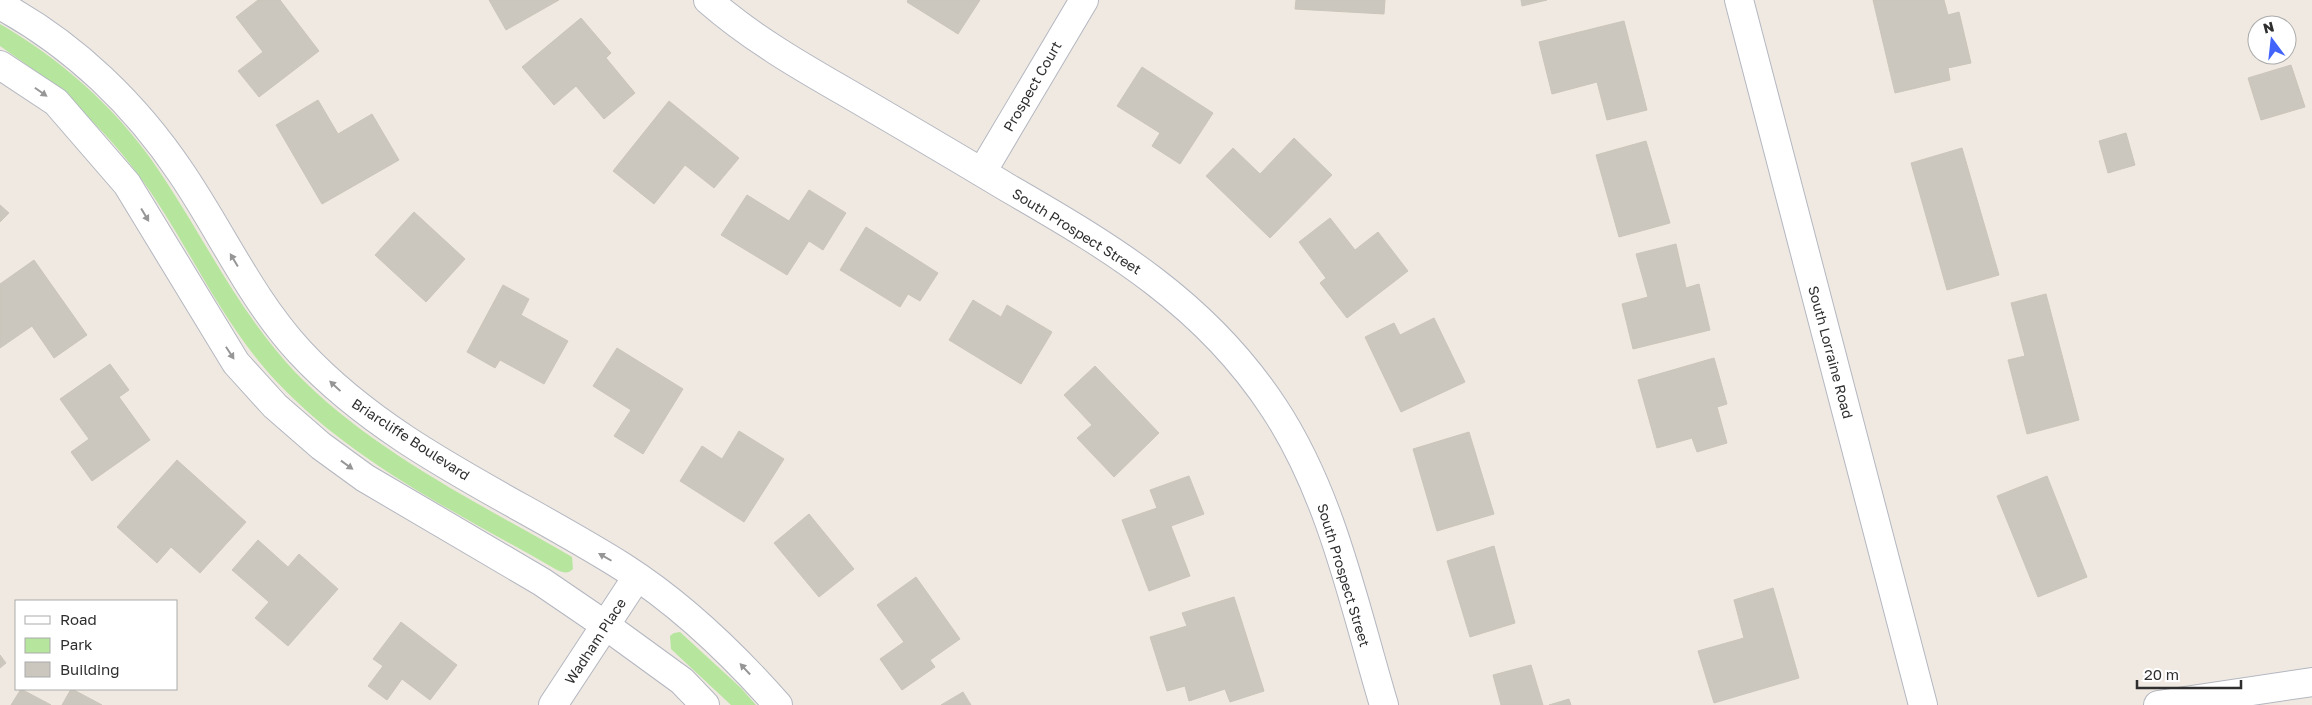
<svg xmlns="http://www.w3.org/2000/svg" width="2312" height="705" font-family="'Golos Text',sans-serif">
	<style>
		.green { fill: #b6e59e }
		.building { fill: #cbc7bf; stroke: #cbc5ba }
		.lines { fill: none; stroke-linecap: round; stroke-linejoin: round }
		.minor-casing { stroke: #b4b7c1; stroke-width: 30 }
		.minor { stroke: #fff; stroke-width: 28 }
		.oneway { fill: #969696 }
		.labels { text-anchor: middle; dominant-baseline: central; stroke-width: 4; stroke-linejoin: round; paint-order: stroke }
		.street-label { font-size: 14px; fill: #2e2e2e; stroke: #fff }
	</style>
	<rect width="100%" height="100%" fill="#efe9e1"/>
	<g class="green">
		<path d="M 0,24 C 59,58 114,106 153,162 C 201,231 236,309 294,371 C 371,451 477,502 572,557 L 573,569 C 568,574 564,573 557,570 C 460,514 354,464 276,381 C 218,319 187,240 137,173 C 99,122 52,81 0,46 Z"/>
		<polygon points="680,632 741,688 756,705 731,705 671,649 670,636 674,633"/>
	</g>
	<g class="building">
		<polygon points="258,0 280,0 319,51 259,97 238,71 263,52 236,17"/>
		<polygon points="489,0 559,0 506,30"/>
		<polygon points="908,0 980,0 958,34 907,2"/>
		<polygon points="1296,0 1385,0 1384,14 1295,9"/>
		<polygon points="1521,0 1547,0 1522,6"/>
		<polygon points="1873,0 1944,0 1948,15 1959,12 1971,63 1948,68 1950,80 1895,93"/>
		<polygon points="581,18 611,53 606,58 635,93 604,119 576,86 554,105 522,67"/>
		<polygon points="1624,21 1647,110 1607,120 1597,82 1552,94 1539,42"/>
		<polygon points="2291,65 2305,107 2261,120 2248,78"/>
		<polygon points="1142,67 1213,113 1180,164 1152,146 1160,133 1117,106"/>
		<polygon points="318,100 338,134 372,114 399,160 322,204 276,125"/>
		<polygon points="669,101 739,158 714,188 685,165 654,204 613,171"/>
		<polygon points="2126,133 2135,165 2108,173 2099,141"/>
		<polygon points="1294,138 1332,175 1270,238 1206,176 1233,148 1260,174"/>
		<polygon points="1646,141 1670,223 1619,237 1596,155"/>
		<polygon points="1962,148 1999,275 1947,290 1911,163"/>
		<polygon points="809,190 846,213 823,250 809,241 787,275 721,235 747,195 789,221"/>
		<polygon points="0,205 9,213 0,222"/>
		<polygon points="414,212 465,259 426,302 375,255"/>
		<polygon points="1330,218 1355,250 1378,232 1408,271 1347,318 1320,283 1326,278 1299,242"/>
		<polygon points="866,227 938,273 920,301 908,294 900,307 840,270"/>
		<polygon points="1676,244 1686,288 1699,284 1710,330 1633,349 1622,304 1648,297 1636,254"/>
		<polygon points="34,260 87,335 54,358 32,326 0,348 0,284"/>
		<polygon points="503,285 529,299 521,315 568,341 544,384 500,360 495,368 467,352"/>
		<polygon points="2046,294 2079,420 2027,434 2008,360 2025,356 2011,303"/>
		<polygon points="973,300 1001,317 1007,305 1052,332 1021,384 949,340"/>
		<polygon points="1434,318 1465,382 1401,412 1365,337 1394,323 1400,335"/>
		<polygon points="617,348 683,389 643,454 614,436 631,410 593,386"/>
		<polygon points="1714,358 1727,404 1717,407 1727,443 1697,452 1692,438 1657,448 1638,380"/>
		<polygon points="110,364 129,390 119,397 150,440 92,481 71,452 89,439 60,399"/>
		<polygon points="1095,366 1159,433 1114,477 1077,438 1092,425 1064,395"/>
		<polygon points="739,431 784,459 744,522 680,481 702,446 722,459"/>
		<polygon points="1469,432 1494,514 1437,531 1413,449"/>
		<polygon points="177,460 246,522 200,573 171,547 157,563 117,527"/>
		<polygon points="1189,476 1204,514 1171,526 1190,576 1149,591 1122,520 1157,508 1150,490"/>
		<polygon points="2047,476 2087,577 2038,597 1997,496"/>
		<polygon points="809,514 854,569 819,597 774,543"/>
		<polygon points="258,540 288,567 299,554 338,589 288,646 255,618 269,602 232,570"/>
		<polygon points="1494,546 1515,623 1470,637 1447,561"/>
		<polygon points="916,577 960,639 930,660 935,667 902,690 880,659 904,642 877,605"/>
		<polygon points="1773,588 1799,678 1714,703 1698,651 1744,638 1734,600"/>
		<polygon points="1234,597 1264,691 1230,702 1225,689 1189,701 1185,686 1167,691 1150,637 1187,626 1182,613"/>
		<polygon points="401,622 457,665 430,700 402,679 387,700 368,686 383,666 373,659"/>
		<polygon points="0,655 6,663 0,668"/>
		<polygon points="1531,665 1543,705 1501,705 1493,675"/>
		<polygon points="21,689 51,705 11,705"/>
		<polygon points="71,689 72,689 102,705 62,705"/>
		<polygon points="963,692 971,705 941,705"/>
		<polygon points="1569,699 1571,705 1549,705"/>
	</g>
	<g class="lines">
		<g class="minor-casing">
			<g id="minor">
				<path d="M 708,0 C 750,37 800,66 849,94 C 902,125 955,156 1008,188 C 1112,248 1206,304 1274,408 C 1332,496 1354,605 1384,705"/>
				<polyline points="1739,0 1923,705"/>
				<path d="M 0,5 C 74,45 136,105 182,174 C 222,233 251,299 300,352 C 389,448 514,498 623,567 C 681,604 733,654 778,705"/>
				<polyline points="0,65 56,102 127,184 236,363 275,406 321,446 365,478 542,582 605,625 682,681 705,705"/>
				<polyline points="982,172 1084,0"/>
				<polyline points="553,705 637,577"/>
				<polyline points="2158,705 2312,682"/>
			</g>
		</g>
		<use href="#minor" class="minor"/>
	</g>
	<defs><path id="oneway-solid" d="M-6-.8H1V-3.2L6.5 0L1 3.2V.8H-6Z" transform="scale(1.25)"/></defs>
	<g class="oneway">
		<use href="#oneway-solid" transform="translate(41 92) rotate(35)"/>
		<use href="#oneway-solid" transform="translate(145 215) rotate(59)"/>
		<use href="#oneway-solid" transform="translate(234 260) rotate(-121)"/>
		<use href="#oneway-solid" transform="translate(230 353) rotate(57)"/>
		<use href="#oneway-solid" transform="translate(335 386) rotate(-137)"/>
		<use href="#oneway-solid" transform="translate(347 465) rotate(36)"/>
		<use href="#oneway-solid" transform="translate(605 557) rotate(-150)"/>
		<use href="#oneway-solid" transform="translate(745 669) rotate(-133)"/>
	</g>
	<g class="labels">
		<g class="street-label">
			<text transform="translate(1032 86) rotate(-60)">Prospect Court</text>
			<text transform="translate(1077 231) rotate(32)">South Prospect Street</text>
			<text transform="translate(1831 352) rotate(75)">South Lorraine Road</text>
			<text transform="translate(411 439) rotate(33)">Briarcliffe Boulevard</text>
			<text transform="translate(1344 575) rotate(73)">South Prospect Street</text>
			<text transform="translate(595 641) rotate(-57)">Wadham Place</text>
		</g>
	</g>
	<rect x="15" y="600" width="162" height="90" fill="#ffffff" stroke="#ababab"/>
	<rect x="25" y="616" width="25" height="8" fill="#ffffff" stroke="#ababab"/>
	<text x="60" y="625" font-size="15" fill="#2e2e2e">Road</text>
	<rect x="25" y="638" width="25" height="15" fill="#b6e59e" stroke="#ababab"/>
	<text x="60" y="650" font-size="15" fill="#2e2e2e">Park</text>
	<rect x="25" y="662" width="25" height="15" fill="#cbc7bf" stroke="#ababab"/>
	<text x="60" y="675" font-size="15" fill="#2e2e2e">Building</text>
	<g transform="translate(2272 40) rotate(345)"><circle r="24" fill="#ffffff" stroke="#ababab"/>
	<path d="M0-4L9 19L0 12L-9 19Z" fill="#4264fb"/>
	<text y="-8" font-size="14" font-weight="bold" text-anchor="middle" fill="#2e2e2e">N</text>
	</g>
	<path d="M2137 680v8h104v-8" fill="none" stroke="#2e2e2e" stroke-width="2.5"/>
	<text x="2144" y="680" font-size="15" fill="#2e2e2e" stroke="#ffffff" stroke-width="4" paint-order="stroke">20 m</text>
</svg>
